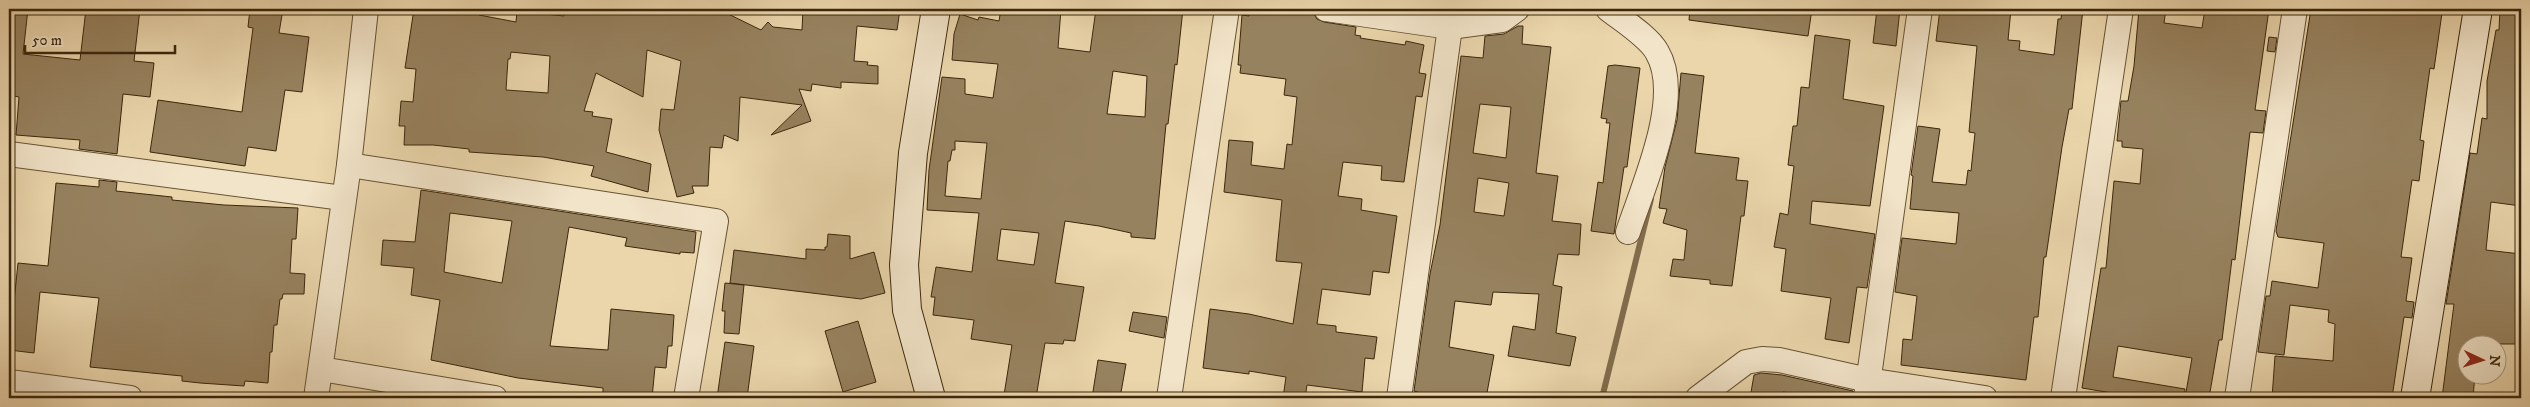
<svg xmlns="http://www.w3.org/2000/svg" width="2530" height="407" font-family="'IM FELL DW Pica',serif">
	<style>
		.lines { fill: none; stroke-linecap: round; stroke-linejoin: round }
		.stream { stroke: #816c4c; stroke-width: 6 }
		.building { fill: #97825f; stroke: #3b270c; fill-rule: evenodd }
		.street-casing { stroke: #675334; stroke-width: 26 }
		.secondary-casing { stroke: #3b270c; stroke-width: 30 }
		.street { stroke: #f2e4c9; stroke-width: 24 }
		.secondary { stroke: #f2e4c9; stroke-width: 28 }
	</style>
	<rect width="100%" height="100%" fill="#ebd6ac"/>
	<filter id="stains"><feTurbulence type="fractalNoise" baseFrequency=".004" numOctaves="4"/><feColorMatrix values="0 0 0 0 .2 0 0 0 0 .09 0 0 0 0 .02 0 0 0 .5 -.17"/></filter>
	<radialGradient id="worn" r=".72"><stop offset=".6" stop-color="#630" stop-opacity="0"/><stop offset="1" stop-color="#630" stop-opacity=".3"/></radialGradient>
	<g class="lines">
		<polyline class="stream" points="1602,398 1651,199"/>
	</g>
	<g class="building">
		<polygon points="9,9 28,9 23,54 80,60 86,9 140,9 134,61 154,63 150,97 123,94 117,154 79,149 80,140 16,135 19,97 9,95"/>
		<polygon points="250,9 283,9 279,33 309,37 302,92 285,90 276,151 248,147 245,166 150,152 158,100 242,112 253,28 248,27"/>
		<path d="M 414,9 L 469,9 L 480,11 L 479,15 L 516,22 L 517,11 L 564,16 L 565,9 L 718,9 L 761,30 L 768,22 L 773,27 L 802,30 L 803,9 L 900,9 L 897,30 L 857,26 L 854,61 L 868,62 L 867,65 L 878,66 L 878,84 L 841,82 L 841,88 L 812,84 L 811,91 L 799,89 L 811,121 L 771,135 L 802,105 L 740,97 L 738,141 L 724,135 L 722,148 L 710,147 L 708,186 L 692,186 L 694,193 L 677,197 L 659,130 L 661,109 L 674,110 L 681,61 L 647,50 L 643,97 L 596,73 L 584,111 L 593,112 L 592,116 L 612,119 L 606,152 L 651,164 L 648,192 L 591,176 L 594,166 L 543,157 L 469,152 L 469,149 L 433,145 L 404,145 L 405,126 L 399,126 L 401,101 L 413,102 L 416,69 L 405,68 ZM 511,52 L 550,56 L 548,93 L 506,90 L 508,59 L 510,59 Z"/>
		<path d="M 1001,9 L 1061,9 L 1058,48 L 1090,52 L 1096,9 L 1183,9 L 1177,65 L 1175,64 L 1168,124 L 1166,124 L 1155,239 L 1131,237 L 1131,233 L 1099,226 L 1065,221 L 1055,283 L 1084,287 L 1075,341 L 1064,340 L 1063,344 L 1045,343 L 1036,398 L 1004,395 L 1012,345 L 971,339 L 974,320 L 933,315 L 935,297 L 931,297 L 936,267 L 972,272 L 979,213 L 927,210 L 929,170 L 942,77 L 965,79 L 965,94 L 993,98 L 998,64 L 952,60 L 954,34 L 960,14 L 978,20 L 979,17 L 999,21 ZM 1113,71 L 1147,76 L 1145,117 L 1107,114 ZM 955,141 L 987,143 L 981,199 L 945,196 L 948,161 L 950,161 L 952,150 L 955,150 ZM 1001,229 L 1039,233 L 1034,265 L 997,260 Z"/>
		<polygon points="1262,9 1313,12 1317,19 1324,22 1356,27 1355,35 1361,36 1360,38 1405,45 1406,41 1424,45 1419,73 1426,74 1422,97 1416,96 1404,182 1381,180 1382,166 1343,162 1338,196 1362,199 1361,210 1397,216 1389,273 1373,271 1370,295 1322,289 1317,324 1336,326 1336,332 1377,337 1374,359 1365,358 1362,392 1307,385 1305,398 1283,398 1286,377 1249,371 1249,374 1203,368 1210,309 1249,314 1293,324 1302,263 1276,261 1282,200 1224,192 1229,140 1253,142 1251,165 1284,169 1287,144 1292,145 1297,97 1284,95 1286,79 1240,73 1241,65 1238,65 1242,15 1249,16 1250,11 1261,12"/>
		<polygon points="1690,9 1812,9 1808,36 1689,20"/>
		<polygon points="1877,9 1900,9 1896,46 1873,43"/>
		<polygon points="1940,9 2011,9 2008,40 2020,41 2019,50 2054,55 2058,19 2061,19 2062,9 2083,9 2072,109 2069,109 2062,147 2046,257 2044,257 2038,317 2034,317 2026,380 1901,365 1903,339 1912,340 1917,296 1895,292 1902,238 1956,244 1959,213 1910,209 1913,176 1911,175 1918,126 1940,129 1932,182 1966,185 1968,170 1971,171 1975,133 1969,132 1977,46 1936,41"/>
		<polygon points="2139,9 2166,9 2164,23 2202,28 2205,9 2244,11 2244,9 2269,9 2255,110 2266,111 2263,133 2250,132 2235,260 2232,259 2222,340 2219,340 2209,398 2185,398 2192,358 2118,346 2113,377 2185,389 2184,398 2142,398 2082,388 2101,268 2106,268 2114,181 2140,184 2143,149 2122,147 2122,141 2117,141 2121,101 2128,101 2134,66"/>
		<polygon points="2311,9 2370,9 2404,13 2405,9 2441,9 2442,13 2434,69 2430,68 2420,140 2424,141 2419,181 2412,180 2401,257 2412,258 2406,301 2414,302 2412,318 2404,317 2392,398 2272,398 2275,356 2333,361 2335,324 2328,322 2329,310 2290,305 2284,355 2258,352 2266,296 2270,296 2272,281 2318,288 2324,243 2278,237 2276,231"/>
		<polygon points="2500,9 2521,9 2521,40 2516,71 2521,72 2521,206 2491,202 2486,250 2521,254 2521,344 2468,344 2468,374 2475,374 2473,398 2442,398 2454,304 2446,304 2470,153 2477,154 2482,118 2487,119 2487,81 2496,30 2499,30"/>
		<path d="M 1518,26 L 1523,26 L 1522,44 L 1551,47 L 1536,173 L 1558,176 L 1552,221 L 1581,224 L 1579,255 L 1558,254 L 1553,285 L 1562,287 L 1556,333 L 1576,337 L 1570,366 L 1508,356 L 1513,326 L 1535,330 L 1539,294 L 1493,292 L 1491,305 L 1455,301 L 1449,347 L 1494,355 L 1486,398 L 1420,398 L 1421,393 L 1414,391 L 1430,274 L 1440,225 L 1461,56 L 1483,58 L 1485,36 L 1504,34 ZM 1480,104 L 1511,107 L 1506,158 L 1473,153 ZM 1478,178 L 1509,183 L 1504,216 L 1474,212 Z"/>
		<polygon points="1815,35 1850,40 1843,99 1884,106 1870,206 1812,201 1810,224 1875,234 1867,288 1857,287 1849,343 1825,339 1831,298 1781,291 1786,249 1774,247 1780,213 1788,215 1794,166 1788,165 1793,126 1797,126 1801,87 1809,88"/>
		<polygon points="2269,37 2277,38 2275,52 2267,51"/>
		<polygon points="1615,65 1640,68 1627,167 1624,167 1614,234 1591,231 1598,182 1603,183 1610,123 1606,123 1607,119 1601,118 1608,66"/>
		<polygon points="1681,73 1704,76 1695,153 1739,158 1736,180 1748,181 1744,216 1741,216 1732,286 1710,284 1710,280 1670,276 1673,259 1684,260 1687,230 1663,223 1667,209 1659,208 1665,167 1677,120"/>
		<polygon points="99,180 117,182 116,191 172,197 172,200 224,205 298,208 296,239 292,239 290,273 305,274 304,294 283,294 282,299 280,299 277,325 274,325 272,352 270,352 268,383 245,381 244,386 200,383 182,381 182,376 90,367 99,298 40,292 34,353 9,350 18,263 48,266 56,183 99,187"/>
		<path d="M 421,190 L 696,232 L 694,253 L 680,252 L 680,254 L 625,246 L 627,238 L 569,227 L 550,346 L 608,350 L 611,309 L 674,315 L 672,346 L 668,346 L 666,368 L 655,367 L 652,398 L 603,397 L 603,388 L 518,378 L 431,360 L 440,300 L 411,295 L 414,268 L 381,265 L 383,240 L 415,242 ZM 450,213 L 512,221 L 502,283 L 444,272 Z"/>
		<polygon points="828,234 850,236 850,259 874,252 885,293 861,299 730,283 734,250 806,259 806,249 825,250 825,247 827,247"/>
		<polygon points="725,283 744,285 739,334 724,333 725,311 722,311"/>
		<polygon points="1133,312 1167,317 1164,338 1129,331"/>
		<polygon points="858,321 876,382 843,392 825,331"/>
		<polygon points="725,342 754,346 747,398 717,398"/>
		<polygon points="1098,360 1126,364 1120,398 1092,398"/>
		<polygon points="1761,373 1782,375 1853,391 1853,398 1814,398 1783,392 1782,398 1750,398 1754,375"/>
	</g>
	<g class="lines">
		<g class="street-casing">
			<g id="street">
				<polyline points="1326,9 1450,27 1502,20 1517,9"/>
				<path d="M 1608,9 C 1622,20 1649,37 1657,52 C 1684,97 1643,186 1628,232"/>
				<polyline points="9,154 343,198"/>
				<polyline points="349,165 716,221 686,398"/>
				<polyline points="321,369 495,398"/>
				<polyline points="9,382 130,398"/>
				<polyline points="316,398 349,165 366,9"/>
				<polyline points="1169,398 1227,9"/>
				<polyline points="1399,398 1450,27"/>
				<polyline points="1698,398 1746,362 1762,359 1779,360 1868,380 1985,398"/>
				<polyline points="1866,398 1920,9"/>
				<polyline points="2063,398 2121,9"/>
				<polyline points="2237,398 2295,9"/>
			</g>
		</g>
		<g class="secondary-casing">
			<g id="secondary">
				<polyline points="931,398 907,310 904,265 913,153 936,9"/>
				<polyline points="2415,398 2478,9"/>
			</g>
		</g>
		<use href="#street" class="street"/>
		<use href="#secondary" class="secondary"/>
	</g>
	<rect width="2530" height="407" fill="none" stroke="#ebd6ac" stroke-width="30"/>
	<rect x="10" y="10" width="2510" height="387" fill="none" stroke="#3b270c" stroke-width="2.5"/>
	<rect x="15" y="15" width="2500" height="377" fill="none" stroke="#3b270c"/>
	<g transform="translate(2482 360) rotate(94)"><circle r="24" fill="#f2e4c9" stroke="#a9987d"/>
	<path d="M0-4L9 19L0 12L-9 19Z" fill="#8f2418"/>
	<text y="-8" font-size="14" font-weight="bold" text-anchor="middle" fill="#3b270c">N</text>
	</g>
	<path d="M25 45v8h150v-8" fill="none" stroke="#3b270c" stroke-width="2.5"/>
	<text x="32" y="45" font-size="15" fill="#3b270c" stroke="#f2e4c9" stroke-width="4" paint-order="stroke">50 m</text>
	<rect width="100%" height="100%" filter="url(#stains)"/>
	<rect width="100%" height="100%" fill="url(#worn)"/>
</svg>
